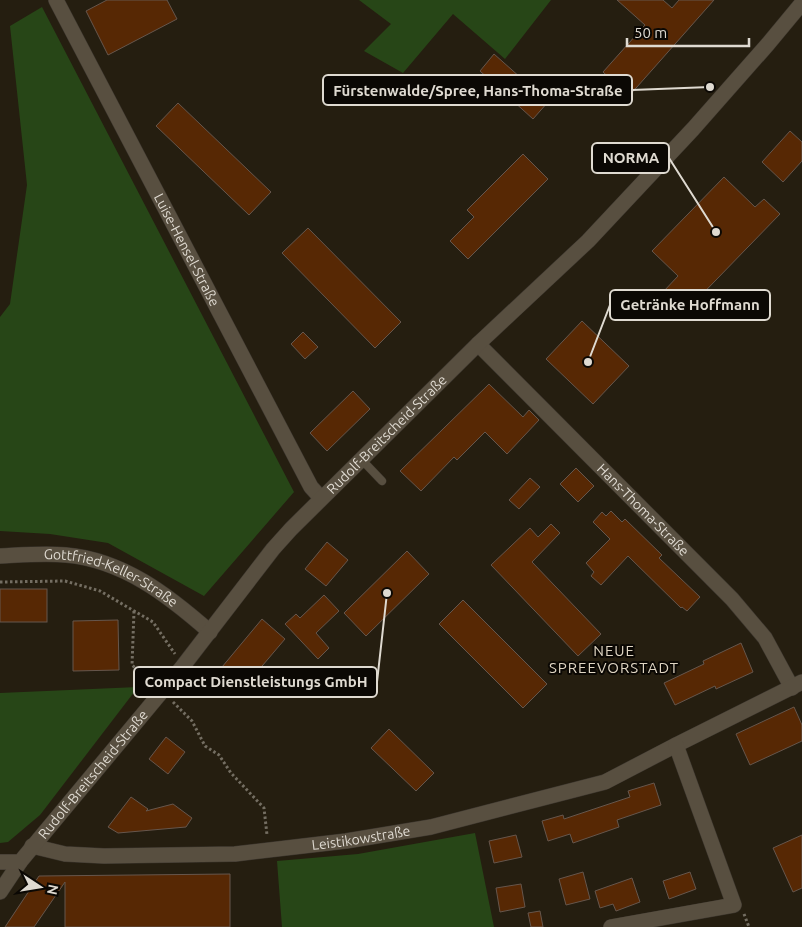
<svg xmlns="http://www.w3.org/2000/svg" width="802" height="927" font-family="Ubuntu,sans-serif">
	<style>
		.green { fill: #274617 }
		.building { fill: #572804; stroke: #66564c }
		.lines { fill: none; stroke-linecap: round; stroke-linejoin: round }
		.lane-casing { stroke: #3c362e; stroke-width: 9 }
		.street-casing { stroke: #3c362e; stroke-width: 16 }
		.secondary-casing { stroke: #3c362e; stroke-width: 16 }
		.path { stroke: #746e62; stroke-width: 3; stroke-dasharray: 2.5 2.5; stroke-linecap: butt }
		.lane { stroke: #584f40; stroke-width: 8 }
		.street { stroke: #584f40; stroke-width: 15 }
		.secondary { stroke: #584f40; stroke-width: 15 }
		.labels { text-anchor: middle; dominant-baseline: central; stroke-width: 4; stroke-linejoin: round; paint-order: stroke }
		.street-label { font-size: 14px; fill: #dfdad1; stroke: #0b0804 }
		.neighbourhood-label { font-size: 15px; letter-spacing: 1px; fill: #dfd5c3; stroke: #0b0804 }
		.leader { fill: none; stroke: #dfdad1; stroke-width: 2 }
		.callout-dot { fill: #dfdad1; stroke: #0b0804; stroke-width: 2 }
		.callout { fill: #0b0804; stroke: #dfdad1; stroke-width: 2 }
		.callout-label { font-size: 15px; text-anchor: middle; font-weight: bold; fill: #dfdad1 }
	</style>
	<rect width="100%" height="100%" fill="#251e10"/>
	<g class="green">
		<polygon points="359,0 551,0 505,59 453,14 403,73 364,51 391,24"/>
		<polygon points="42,7 294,492 204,596 108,543 50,534 0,531 0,317 10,304 27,185 10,26"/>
		<polygon points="138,687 40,815 8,842 0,843 0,693"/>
		<polygon points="475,833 494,927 282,927 277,861 358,854"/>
	</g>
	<g class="building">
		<polygon points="107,0 167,0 177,19 108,55 86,11"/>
		<polygon points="617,0 663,0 672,8 679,0 714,0 629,96 603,72 645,25"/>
		<polygon points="494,54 548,102 533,119 480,71"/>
		<polygon points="178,103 271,192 249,215 156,126"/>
		<polygon points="790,131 802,142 802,161 783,182 762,162"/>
		<polygon points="523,154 548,179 468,259 450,241 474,217 467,210"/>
		<polygon points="724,177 755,207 764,199 780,214 684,313 663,292 678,276 652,251"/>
		<polygon points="308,228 401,322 375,348 282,253"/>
		<polygon points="582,321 629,366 593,404 546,359"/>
		<polygon points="303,332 318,347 305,359 291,344"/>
		<polygon points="489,384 523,417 529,410 539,420 507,454 485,432 457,460 454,457 421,491 400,471"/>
		<polygon points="353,391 370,409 327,451 310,433"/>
		<polygon points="576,468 594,486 578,502 560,484"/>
		<polygon points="530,478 540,487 519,509 509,500"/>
		<polygon points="611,511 622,522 625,519 662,555 659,558 700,597 687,611 682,607 681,608 628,556 601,585 591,576 594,572 586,563 610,539 593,522 602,512 606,516"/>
		<polygon points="551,524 560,533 532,562 601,634 578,656 491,565 530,528 538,537"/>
		<polygon points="327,542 348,560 326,586 305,569"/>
		<polygon points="407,551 429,574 366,636 344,613"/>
		<rect x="0" y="589" width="47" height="33"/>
		<polygon points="324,595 339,611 316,633 329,648 318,659 285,624 296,614 300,618"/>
		<polygon points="463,600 547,684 523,708 439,624"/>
		<polygon points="262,619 285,639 240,692 217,673"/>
		<polygon points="118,620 119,670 73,671 73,621"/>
		<polygon points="741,643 753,672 716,689 715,686 675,705 664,683 704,664 703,661"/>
		<polygon points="794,707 802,725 802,741 750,765 736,734"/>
		<polygon points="389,729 434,773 416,791 371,748"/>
		<polygon points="166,737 185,752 168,774 149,759"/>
		<polygon points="654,783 661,805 617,820 619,827 573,843 570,834 548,841 542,821 563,815 564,819 630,797 628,791"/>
		<polygon points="131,797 148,809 146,811 173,804 192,818 186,827 118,833 108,827"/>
		<polygon points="516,835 522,857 494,863 489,841"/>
		<polygon points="802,835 802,888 793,892 773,848"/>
		<polygon points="583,872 590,899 566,905 559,879"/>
		<polygon points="690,872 696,889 669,899 663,881"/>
		<polygon points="230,874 230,927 65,927 65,882 34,927 5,927 39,876"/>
		<polygon points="632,878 640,902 616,911 613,904 600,908 595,891"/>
		<polygon points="521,884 525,907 500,912 496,888"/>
		<polygon points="540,911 543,927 531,927 528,913"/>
	</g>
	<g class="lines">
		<g class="lane-casing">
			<polyline id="lane" points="361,459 382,481"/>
		</g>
		<g class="street-casing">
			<g id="street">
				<path id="s1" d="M 56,0 L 311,487 L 321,498"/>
				<path id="s2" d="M 478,344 L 732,599 L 765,638 L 792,688"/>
				<path id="s3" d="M 0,556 C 22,555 44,553 66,555 C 123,560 168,595 210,632"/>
				<path id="s4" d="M 32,846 L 65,854 L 104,856 L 235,854 L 346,841 L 431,827 L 605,782 L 676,745 L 802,682"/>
				<polyline points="0,892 20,862"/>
				<polyline points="611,927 734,905 676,745"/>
			</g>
		</g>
		<g class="secondary-casing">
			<g id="secondary">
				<path id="s5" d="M 0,862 L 20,862 L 183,666 L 273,549 L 291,529 L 478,344 L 588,241 L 693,129 L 768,44 L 802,3"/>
			</g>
		</g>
		<g class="path">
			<polyline points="0,582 65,581 100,591 153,622 175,654"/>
			<polyline points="134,611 132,665 152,683"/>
			<polyline points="173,702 192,721 205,746 219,755 231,773 264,808 267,835"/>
			<polyline points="744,914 749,927"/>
		</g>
		<use href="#lane" class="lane"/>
		<use href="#street" class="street"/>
		<use href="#secondary" class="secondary"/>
	</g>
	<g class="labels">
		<g class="street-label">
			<text stroke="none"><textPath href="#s1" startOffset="282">Luise-Hensel-Straße</textPath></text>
			<text stroke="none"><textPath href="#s5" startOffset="584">Rudolf-Breitscheid-Straße</textPath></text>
			<text stroke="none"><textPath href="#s2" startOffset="234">Hans-Thoma-Straße</textPath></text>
			<text stroke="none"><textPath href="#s3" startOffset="116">Gottfried-Keller-Straße</textPath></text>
			<text stroke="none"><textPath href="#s5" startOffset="134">Rudolf-Breitscheid-Straße</textPath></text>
			<text stroke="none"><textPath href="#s4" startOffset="331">Leistikowstraße</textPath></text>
		</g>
		<g class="neighbourhood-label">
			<text x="614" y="650">NEUE<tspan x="614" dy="17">SPREEVORSTADT</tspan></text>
		</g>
	</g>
	<path class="leader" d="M710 87L632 90M716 232L669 158M588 362L610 305M387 593L377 682"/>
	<g class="callout-dot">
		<circle cx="710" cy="87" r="5"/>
		<circle cx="716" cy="232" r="5"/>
		<circle cx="588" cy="362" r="5"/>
		<circle cx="387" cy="593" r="5"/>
	</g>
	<g class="callout">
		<rect x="323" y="75" width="309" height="30" rx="5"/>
		<rect x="592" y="143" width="77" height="30" rx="5"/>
		<rect x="610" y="290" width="160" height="30" rx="5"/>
		<rect x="134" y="667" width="243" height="30" rx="5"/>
	</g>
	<g class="callout-label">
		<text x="478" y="96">Fürstenwalde/Spree, Hans-Thoma-Straße</text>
		<text x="631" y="163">NORMA</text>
		<text x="690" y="310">Getränke Hoffmann</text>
		<text x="256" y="687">Compact Dienstleistungs GmbH</text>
	</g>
	<g transform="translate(40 887) rotate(102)" stroke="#0b0804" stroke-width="4" paint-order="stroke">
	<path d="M0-4L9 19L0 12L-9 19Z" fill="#dfdad1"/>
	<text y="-8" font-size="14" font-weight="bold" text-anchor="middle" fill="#dfdad1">N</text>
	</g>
	<path d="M627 38v8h122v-8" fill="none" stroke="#dfdad1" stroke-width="2.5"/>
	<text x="634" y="38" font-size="15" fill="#dfdad1" stroke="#0b0804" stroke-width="4" paint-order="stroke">50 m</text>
</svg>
